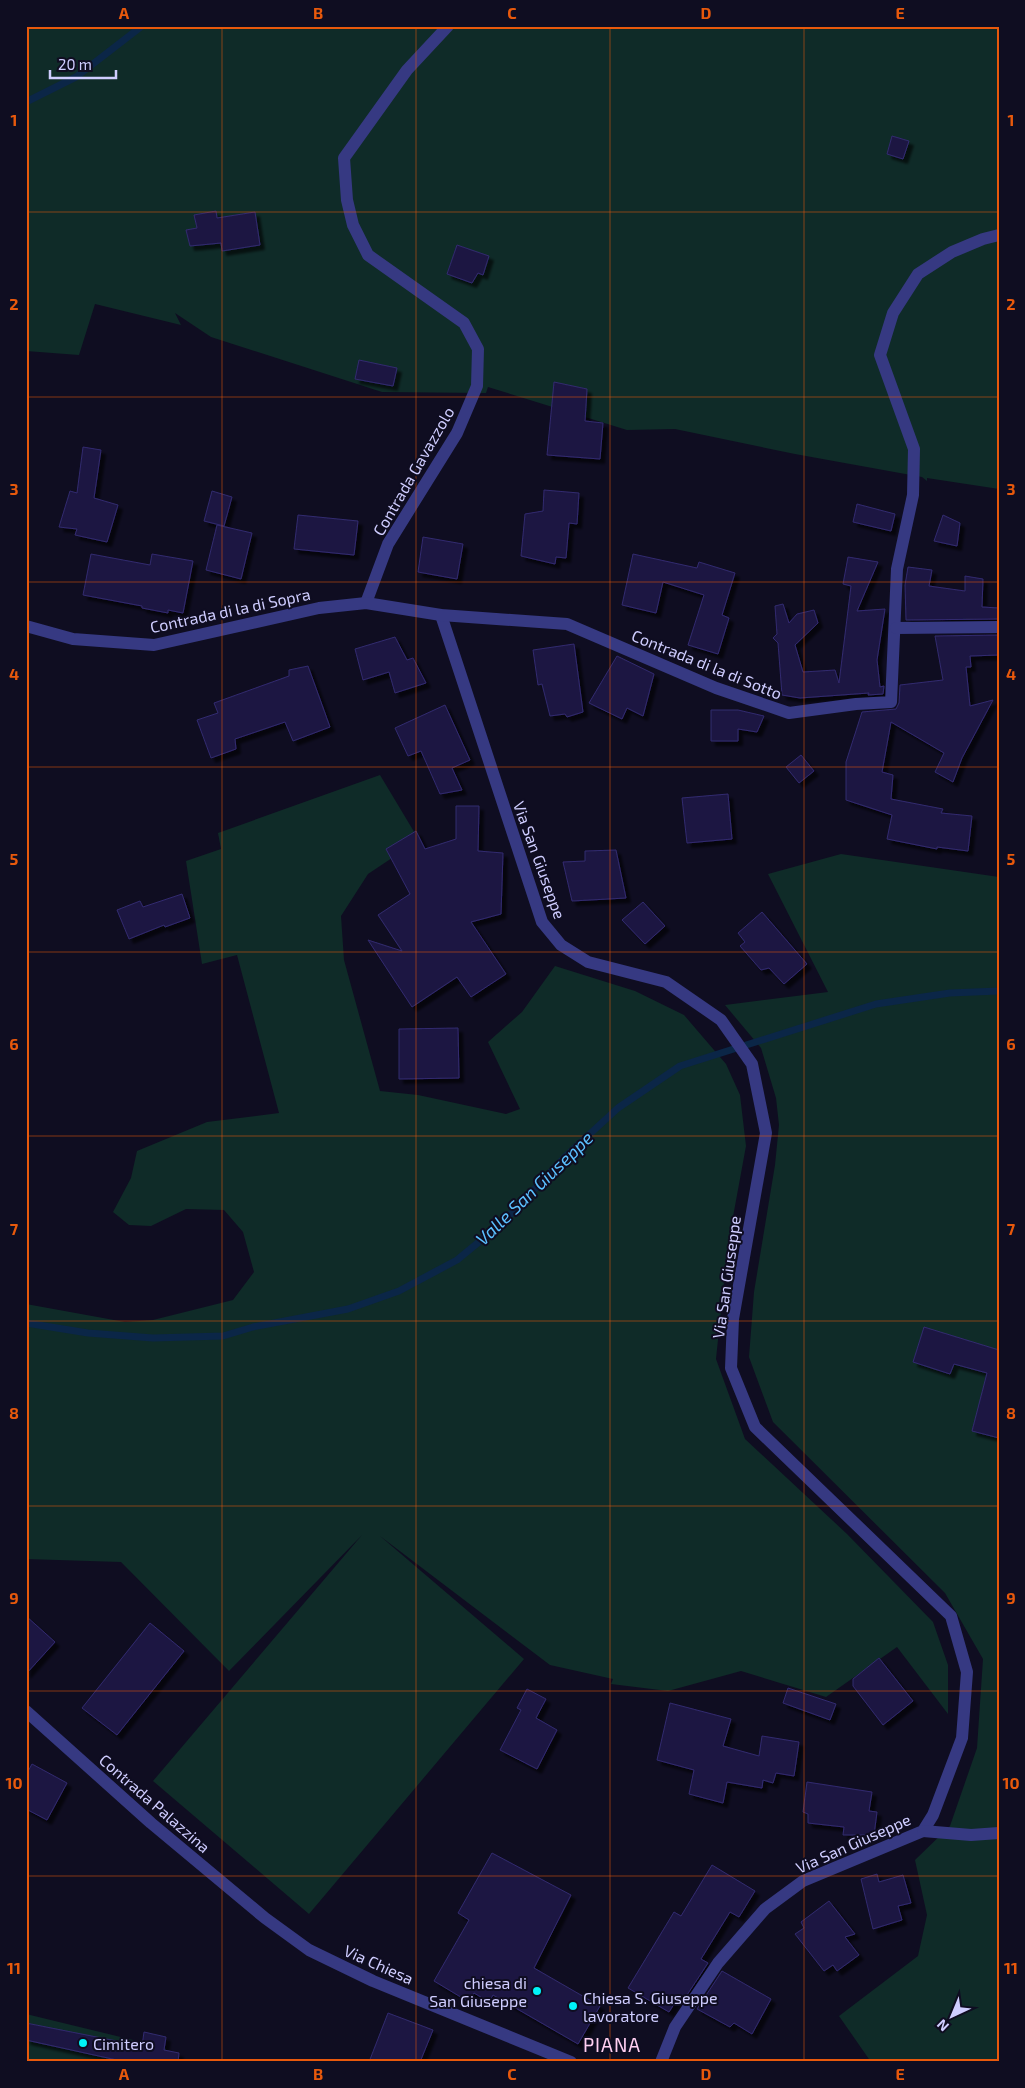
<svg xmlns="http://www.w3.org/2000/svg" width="1025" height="2088" font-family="'Exo 2',sans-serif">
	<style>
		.green { fill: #0f2b28 }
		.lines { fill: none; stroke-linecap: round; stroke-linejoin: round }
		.stream { stroke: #0b2647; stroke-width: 7 }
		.building { fill: #1d1843; stroke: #322a6f; filter: url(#shadow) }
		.minor { stroke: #363982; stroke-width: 12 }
		.grid { fill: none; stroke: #e8590c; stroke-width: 1; stroke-opacity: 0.55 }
		.poi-dot { fill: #00f3f8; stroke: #0f0d21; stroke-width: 2 }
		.labels { text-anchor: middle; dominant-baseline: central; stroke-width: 4; stroke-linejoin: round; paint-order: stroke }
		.street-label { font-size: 16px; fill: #cfcdff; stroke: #0f0d21 }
		.poi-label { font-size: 16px; fill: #cfcdff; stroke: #0f0d21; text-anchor: start }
		.water-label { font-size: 18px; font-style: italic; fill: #5bc0ff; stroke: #0f0d21 }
		.quarter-label { font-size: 19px; letter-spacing: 1px; fill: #ffcff1; stroke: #0f0d21 }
		.neatline { fill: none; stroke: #e8590c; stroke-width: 2 }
		.grid-label { font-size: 16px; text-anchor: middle; font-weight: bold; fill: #e8590c }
	</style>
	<defs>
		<filter id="shadow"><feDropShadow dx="4.5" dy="4.5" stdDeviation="1" flood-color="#0009"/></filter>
	</defs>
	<rect width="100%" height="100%" fill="#0f0d21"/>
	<g class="green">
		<polygon points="26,26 999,26 999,489 927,478 927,481 922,477 795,454 675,429 627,430 488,387 486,393 382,392 211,337 175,313 181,325 95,304 79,355 26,351"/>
		<polygon points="380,775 419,840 368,874 341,916 344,960 380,1091 418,1095 506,1114 520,1109 488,1042 522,1012 555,966 635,991 684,1015 726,1064 740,1095 746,1146 728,1244 716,1359 745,1439 847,1534 933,1622 948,1665 948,1714 897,1647 826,1697 741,1671 668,1691 611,1684 613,1679 550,1665 380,1536 524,1659 309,1914 153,1781 362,1535 229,1671 121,1562 26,1559 26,1304 125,1322 153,1320 233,1300 254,1272 243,1232 224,1210 186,1209 151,1226 129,1225 113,1212 131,1178 137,1151 207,1122 279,1113 237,955 202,964 186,861 221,849 218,833"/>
		<polygon points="841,854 999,877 999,2062 871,2062 839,2016 918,1956 927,1915 915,1860 950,1826 977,1748 983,1659 945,1593 773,1422 749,1357 754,1292 775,1165 779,1125 776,1098 761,1048 725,1005 828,992 768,874"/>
		<polygon points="26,2014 166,2048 164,2062 26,2062"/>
	</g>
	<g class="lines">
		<g class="stream">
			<polyline points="26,102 76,77 142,26"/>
			<polyline points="26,1323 88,1333 153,1338 223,1336 253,1327 348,1309 399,1291 457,1260 502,1223 567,1155 618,1108 680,1066 876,1004 950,993 999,991"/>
		</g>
	</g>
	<g class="building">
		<polygon points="892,136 909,141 903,159 887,154"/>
		<polygon points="216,211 217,218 255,212 260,245 222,251 221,243 190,246 186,230 197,228 194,215"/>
		<polygon points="457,245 489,256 483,275 478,273 472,283 447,274"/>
		<polygon points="359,360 397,368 393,386 355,379"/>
		<polygon points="554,382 587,389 585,421 603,423 600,459 547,455"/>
		<polygon points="83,447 101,450 94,498 118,505 107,542 75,535 77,529 59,527 70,491 77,493"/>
		<polygon points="544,490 579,493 577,524 569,523 566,558 556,557 555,564 521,556 525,514 543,511"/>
		<polygon points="212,491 232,497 224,526 204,521"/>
		<polygon points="857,504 895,514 891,531 853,522"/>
		<polygon points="298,515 358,521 354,555 294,549"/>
		<polygon points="943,515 960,523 957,546 934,541"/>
		<polygon points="217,525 252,533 241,579 206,570"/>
		<polygon points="423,537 463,544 457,579 418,572"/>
		<polygon points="91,554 150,565 152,554 193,561 183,613 168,610 168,613 142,608 142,606 83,595"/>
		<polygon points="633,554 697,568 699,562 735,573 722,615 729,618 718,654 688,645 704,595 663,582 656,613 622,605"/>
		<polygon points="848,557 878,562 857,611 885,609 877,660 880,687 884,686 883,694 868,695 869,693 800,698 782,695 778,643 773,638 777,634 775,606 783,604 789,623 797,614 814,610 818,623 795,645 803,672 835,670 839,683 851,586 843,584"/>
		<polygon points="908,567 932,570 929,586 965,591 965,576 983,579 982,607 999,608 999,619 906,620 905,585"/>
		<polygon points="999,635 999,655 970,656 971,667 966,667 970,706 993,700 962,758 953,782 935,772 944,753 891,722 882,772 893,775 891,799 943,809 941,813 972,816 968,851 937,847 937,849 887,839 892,815 846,800 846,762 862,712 896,709 899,703 900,685 943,680 935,636"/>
		<polygon points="395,637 407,660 413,658 426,683 395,693 389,672 363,680 355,649"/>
		<polygon points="574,644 583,712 567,717 565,714 550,716 542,684 538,685 533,650"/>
		<polygon points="617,656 654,674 643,716 627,708 622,719 589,703"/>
		<polygon points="308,666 330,727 293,741 285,722 235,739 236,749 211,758 197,720 218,713 214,703 289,676 289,670"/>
		<polygon points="445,705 470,760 452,768 462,790 440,794 421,751 408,756 395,728"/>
		<polygon points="711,710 738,710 764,716 757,732 738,729 738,741 711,741"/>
		<polygon points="801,755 814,771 799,783 786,767"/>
		<polygon points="728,794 732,839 687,843 682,798"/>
		<polygon points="456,806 479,806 478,851 503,853 501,914 471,922 506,974 471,997 457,977 412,1007 368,940 402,951 378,915 410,894 386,849 416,831 425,849 456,839"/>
		<polygon points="616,850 626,898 572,901 563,862 585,861 585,851"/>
		<polygon points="182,894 190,918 165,927 164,925 129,939 117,910 140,901 143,907"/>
		<polygon points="643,902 665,926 645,944 622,920"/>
		<polygon points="762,912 807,964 784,984 769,968 761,970 740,946 745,942 738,933"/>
		<polygon points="458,1028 459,1078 399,1079 399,1029"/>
		<polygon points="924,1327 999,1350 999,1438 972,1431 987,1373 954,1364 950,1374 913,1362"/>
		<polygon points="26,1616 55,1642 26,1674"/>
		<polygon points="150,1623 184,1651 117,1735 82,1708"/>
		<polygon points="879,1658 913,1701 883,1725 853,1686 853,1679"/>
		<polygon points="788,1688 836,1704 830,1720 783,1703"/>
		<polygon points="527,1689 546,1699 536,1718 557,1730 537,1769 500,1750 521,1710 517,1708"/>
		<polygon points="670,1703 731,1719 723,1746 759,1756 762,1736 799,1742 794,1776 776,1773 773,1783 763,1780 762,1788 727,1782 723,1803 689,1794 694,1770 657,1760"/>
		<polygon points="32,1764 67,1783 47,1820 26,1809 26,1775"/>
		<polygon points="807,1782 872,1792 869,1811 877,1812 874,1835 843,1835 844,1827 808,1823 808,1814 803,1812"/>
		<polygon points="492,1853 571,1895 534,1968 600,2006 578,2044 493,1995 489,2002 474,1993 469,2002 434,1981 469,1920 458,1913"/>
		<polygon points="712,1865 755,1891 739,1917 730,1912 701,1959 708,1963 683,2001 678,1998 669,2012 628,1988 674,1912 681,1916"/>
		<polygon points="877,1874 879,1882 903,1875 911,1903 898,1906 902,1920 873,1929 861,1879"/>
		<polygon points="829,1901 855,1934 845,1937 859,1955 837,1971 833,1965 824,1971 795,1934 804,1928 801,1922"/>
		<polygon points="722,1971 771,1999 752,2034 734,2023 730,2027 697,2009"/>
		<polygon points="388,2013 433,2030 420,2062 369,2062"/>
		<polygon points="26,2023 142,2046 144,2032 166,2037 164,2050 179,2053 178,2062 126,2062 26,2040"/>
	</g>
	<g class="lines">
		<g class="minor">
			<polyline points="366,603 388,544 457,433 477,386 478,349 464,323 368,255 353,225 347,200 344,158 407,70 448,26"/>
			<polyline points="441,615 542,922 561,945 588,962 666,982 721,1020 752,1064 766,1133 733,1319 731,1368 755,1427 951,1616 967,1672 962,1738 933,1815 923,1831 803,1881 765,1909 718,1963 675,2027 661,2062"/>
			<polyline points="26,626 73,639 154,645 319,608 366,603 441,615 567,624 716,688 789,713 856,704 891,702 897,569 913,495 914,449 880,355 893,313 918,274 952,252 983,239 999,235"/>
			<polyline points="896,628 999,627"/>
			<polyline points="26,1711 151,1823 265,1918 309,1950 373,1981 571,2062"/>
			<polyline points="923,1831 971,1835 999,1833"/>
		</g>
	</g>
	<path class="grid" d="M 222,26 L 222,2062M 416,26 L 416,2062M 610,26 L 610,2062M 804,26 L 804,2062M 26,212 L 999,212M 26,397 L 999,397M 26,582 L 999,582M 26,767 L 999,767M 26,952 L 999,952M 26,1136 L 999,1136M 26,1321 L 999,1321M 26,1506 L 999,1506M 26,1691 L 999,1691M 26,1876 L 999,1876"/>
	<g class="poi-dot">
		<circle cx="537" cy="1991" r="5"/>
		<circle cx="573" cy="2006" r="5"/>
		<circle cx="83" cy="2043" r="5"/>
	</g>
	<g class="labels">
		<g class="street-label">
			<text transform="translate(413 471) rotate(-60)">Contrada Gavazzolo</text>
			<text transform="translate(230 610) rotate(-12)">Contrada di la di Sopra</text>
			<text transform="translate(707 664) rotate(22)">Contrada di la di Sotto</text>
			<text transform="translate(540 860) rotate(70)">Via San Giuseppe</text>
			<text transform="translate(726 1277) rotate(-82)">Via San Giuseppe</text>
			<text transform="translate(155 1803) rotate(41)">Contrada Palazzina</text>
			<text transform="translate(853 1843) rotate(-24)">Via San Giuseppe</text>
			<text transform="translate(379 1964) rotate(24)">Via Chiesa</text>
		</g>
		<g class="poi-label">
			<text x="527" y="1982" text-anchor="end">chiesa di<tspan x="527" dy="18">San Giuseppe</tspan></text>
			<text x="583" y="1997">Chiesa S. Giuseppe<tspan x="583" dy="18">lavoratore</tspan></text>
			<text x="93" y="2043">Cimitero</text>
		</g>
		<g class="water-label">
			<text transform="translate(534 1188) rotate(-44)">Valle San Giuseppe</text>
		</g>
		<g class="quarter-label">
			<text x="612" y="2044">PIANA</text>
		</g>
	</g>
	<rect width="1025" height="2088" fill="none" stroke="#0f0d21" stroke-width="55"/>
	<g transform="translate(952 2016) rotate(224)" stroke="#0f0d21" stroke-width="4" paint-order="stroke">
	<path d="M0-4L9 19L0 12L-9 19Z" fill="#cfcdff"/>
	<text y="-8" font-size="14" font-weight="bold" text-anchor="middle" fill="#cfcdff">N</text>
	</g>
	<path d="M50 70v8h66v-8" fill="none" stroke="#cfcdff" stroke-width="2.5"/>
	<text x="58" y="70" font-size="15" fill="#cfcdff" stroke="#0f0d21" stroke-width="4" paint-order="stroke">20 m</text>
	<rect x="28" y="28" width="970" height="2032" class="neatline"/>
	<g class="grid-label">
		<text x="124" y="19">A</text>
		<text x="318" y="19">B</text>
		<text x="512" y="19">C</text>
		<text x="706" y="19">D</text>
		<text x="900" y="19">E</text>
		<text x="14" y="126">1</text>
		<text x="1011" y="126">1</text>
		<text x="14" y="310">2</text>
		<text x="1011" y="310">2</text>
		<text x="14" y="495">3</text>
		<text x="1011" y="495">3</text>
		<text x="14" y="680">4</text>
		<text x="1011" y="680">4</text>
		<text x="14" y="865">5</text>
		<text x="1011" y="865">5</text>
		<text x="14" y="1050">6</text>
		<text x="1011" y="1050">6</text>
		<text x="14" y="1235">7</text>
		<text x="1011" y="1235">7</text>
		<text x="14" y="1419">8</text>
		<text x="1011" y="1419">8</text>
		<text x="14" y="1604">9</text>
		<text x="1011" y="1604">9</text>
		<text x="14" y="1789">10</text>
		<text x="1011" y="1789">10</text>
		<text x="14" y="1974">11</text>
		<text x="1011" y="1974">11</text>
		<text x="124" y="2080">A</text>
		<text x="318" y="2080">B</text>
		<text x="512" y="2080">C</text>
		<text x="706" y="2080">D</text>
		<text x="900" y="2080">E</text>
	</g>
</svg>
